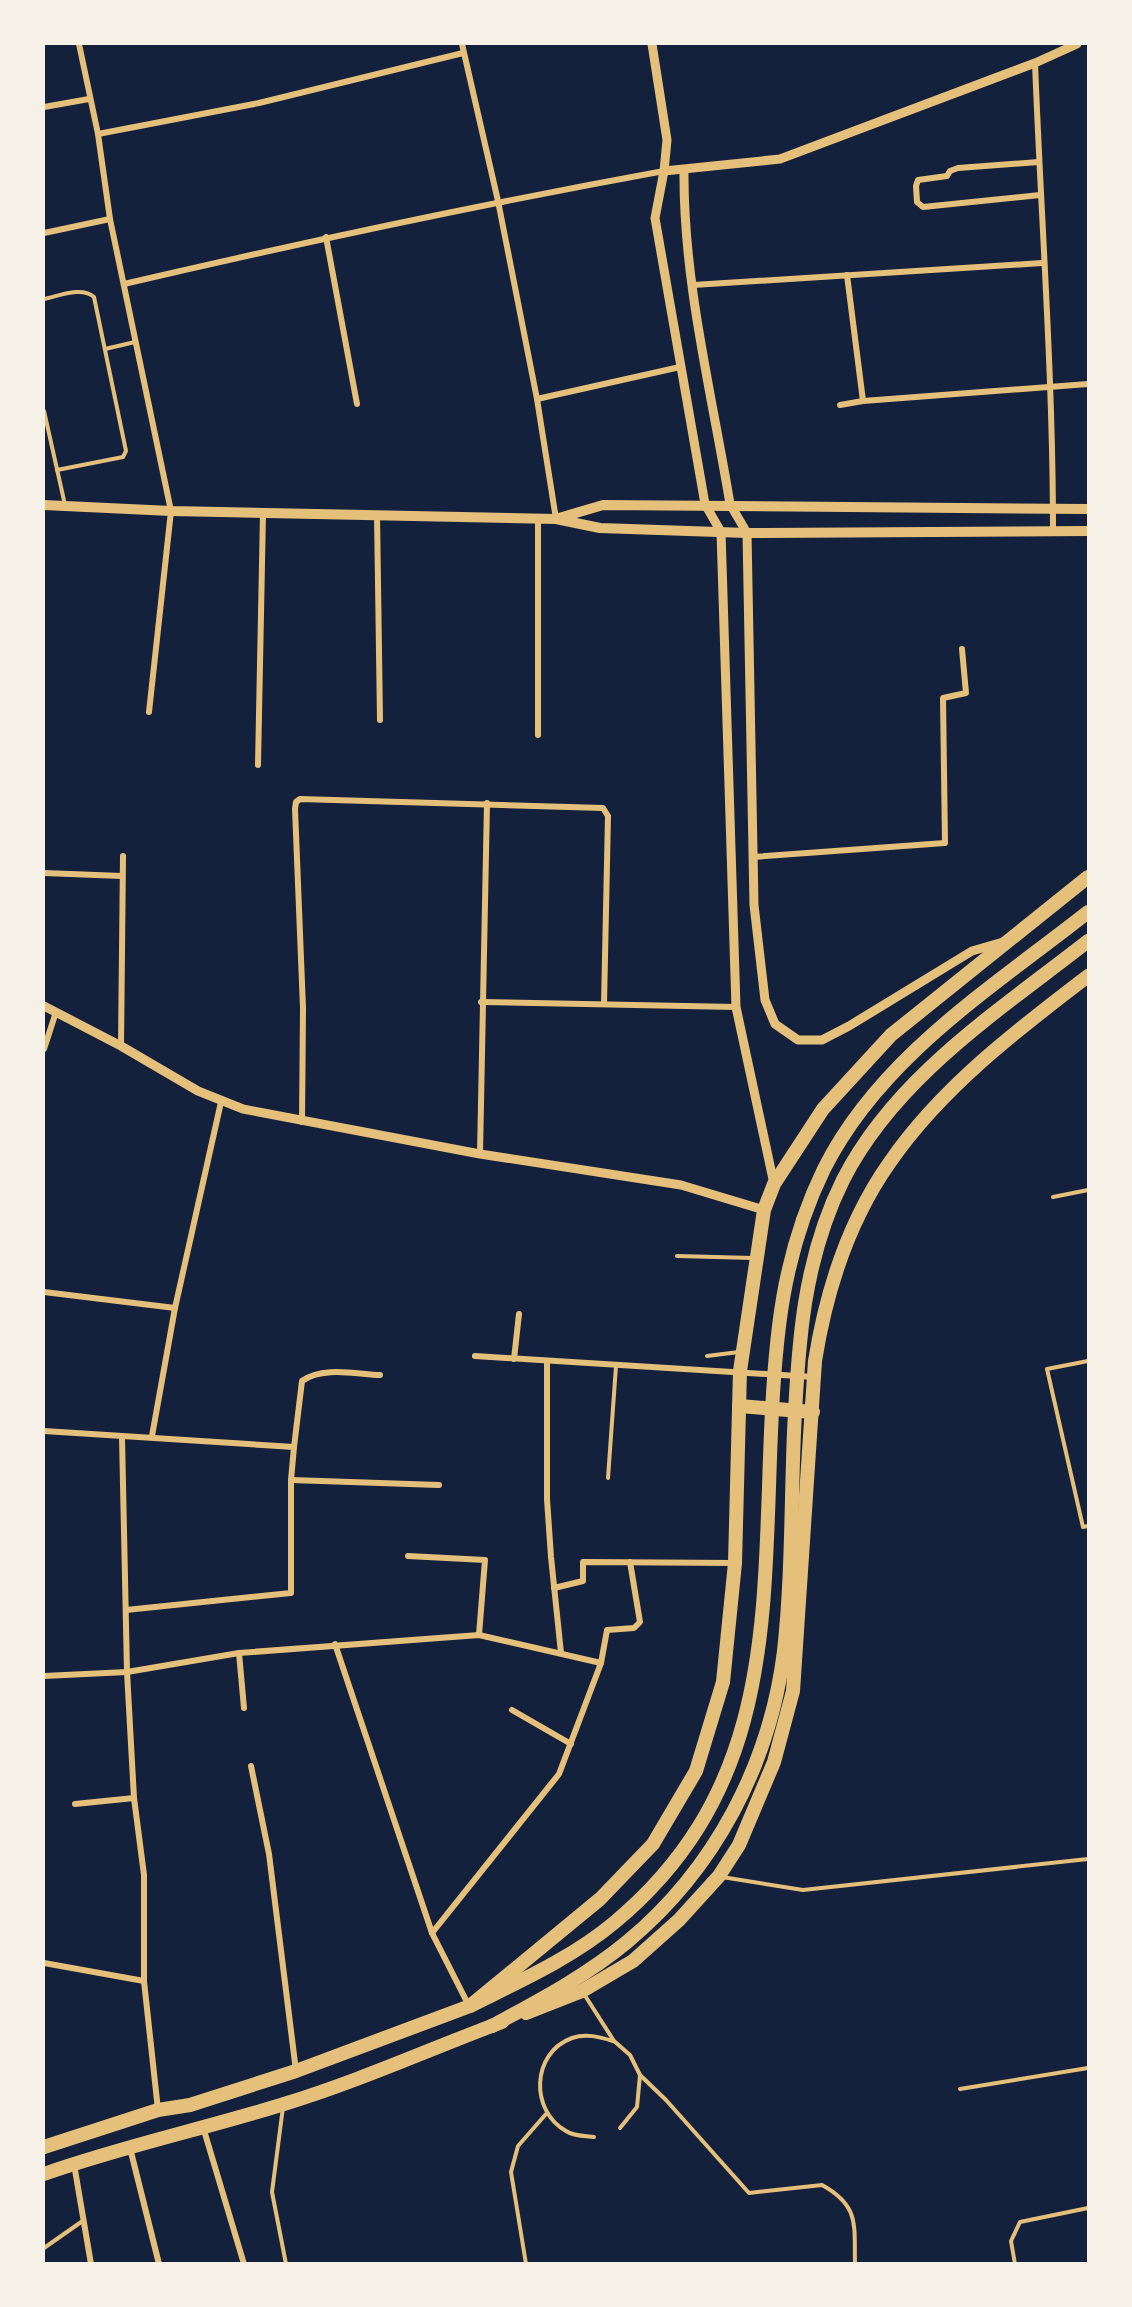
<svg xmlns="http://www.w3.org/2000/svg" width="1132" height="2307" font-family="Jost,sans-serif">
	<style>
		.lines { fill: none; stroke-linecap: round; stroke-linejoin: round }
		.service { stroke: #e5c07b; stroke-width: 4 }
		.minor { stroke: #e5c07b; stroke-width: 6 }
		.tertiary { stroke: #e5c07b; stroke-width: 9 }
		.secondary { stroke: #e5c07b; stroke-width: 10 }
		.trunk { stroke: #e5c07b; stroke-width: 14 }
		.motorway { stroke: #e5c07b; stroke-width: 14 }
	</style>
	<rect width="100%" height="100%" fill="#14213d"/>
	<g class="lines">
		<g class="service">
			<path d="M 44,299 C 59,296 82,286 94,297 L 126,451 L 123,457 L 57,470"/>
			<polyline points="105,349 135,342"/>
			<polyline points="44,411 65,505"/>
			<polyline points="1053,1197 1088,1190"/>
			<polyline points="677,1256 753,1258"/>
			<polyline points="707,1356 739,1352"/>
			<polyline points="1088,1361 1047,1369 1083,1527 1088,1526"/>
			<polyline points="608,1478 616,1366"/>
			<polyline points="722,1877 803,1890 1088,1859"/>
			<path d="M 584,1994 L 614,2041 L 630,2055 L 640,2075 L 666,2100 L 749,2193 L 822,2185 C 860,2206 854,2225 855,2264"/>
			<polyline points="960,2089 1088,2068"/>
			<polyline points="283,2107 272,2192 286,2264"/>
			<polyline points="620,2128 637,2107 640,2075"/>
			<path d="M 594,2137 C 585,2136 573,2136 566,2131 C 530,2111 531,2053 572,2038 C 586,2033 600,2037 613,2041"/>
			<polyline points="44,2248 84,2220"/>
			<polyline points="526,2264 511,2172 518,2146 546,2114"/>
			<polyline points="1015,2264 1011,2241 1020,2222 1088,2208"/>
		</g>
		<g class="minor">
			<polyline points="79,44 98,134 110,219 171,511 149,712"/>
			<polyline points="462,44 498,201 537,399 556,519"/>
			<path d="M 1035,63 C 1041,219 1053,374 1053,530"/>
			<polyline points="44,107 89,99"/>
			<polyline points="98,134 259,103 463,53"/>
			<polyline points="1039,162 958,168 950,171 947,176 918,180 916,186 917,202 923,207 1040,195"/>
			<polyline points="44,233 110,219"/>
			<polyline points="326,237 357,404"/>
			<polyline points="847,275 863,401"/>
			<path d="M 124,284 C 304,242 483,204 664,171"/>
			<polyline points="693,285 1042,263"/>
			<polyline points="537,399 680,367"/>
			<polyline points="840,405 863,401 1088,384"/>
			<polyline points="377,514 380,720"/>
			<polyline points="538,735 538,518"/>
			<polyline points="258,765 263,513"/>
			<polyline points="753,857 945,843 943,698 966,693 962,649"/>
			<polyline points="44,873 122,876"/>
			<polyline points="481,1002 736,1007"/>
			<polyline points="121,1046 123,856"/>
			<polyline points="44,1049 56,1012"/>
			<polyline points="302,1122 303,1008 295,809 296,802 300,799 603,808 608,816 604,1004"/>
			<polyline points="480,1154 487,803"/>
			<polyline points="44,1292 175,1308"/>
			<polyline points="475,1356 814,1377"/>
			<polyline points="514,1359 519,1314"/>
			<polyline points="547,1361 547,1499 551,1557 561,1653"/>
			<polyline points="44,1431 294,1447 291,1480 291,1593 126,1610"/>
			<polyline points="152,1436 175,1308 221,1102"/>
			<polyline points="122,1437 127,1672 134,1798 144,1875 144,1981 158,2110"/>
			<path d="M 294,1447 L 302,1381 C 322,1366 356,1374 380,1375"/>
			<polyline points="291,1480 439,1485"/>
			<polyline points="408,1556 485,1560 479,1635"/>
			<polyline points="554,1588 583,1581 583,1562 735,1563"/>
			<polyline points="335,1644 432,1933 469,2006"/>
			<polyline points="239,1653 244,1708"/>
			<polyline points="44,1676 127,1672 239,1653 479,1635 601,1663"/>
			<polyline points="512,1710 571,1744"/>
			<polyline points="251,1766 269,1854 296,2071"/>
			<polyline points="75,1804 134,1798"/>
			<polyline points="432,1933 559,1774 601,1663 607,1630 634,1628 640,1622 630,1562"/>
			<polyline points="44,1963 144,1981"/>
			<polyline points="203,2127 244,2264"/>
			<polyline points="130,2148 159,2264"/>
			<polyline points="74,2164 91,2264"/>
		</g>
		<g class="tertiary">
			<polyline points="652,44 667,140 664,171 655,218 705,504 721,532 736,1007 774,1184"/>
			<path d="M 684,170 C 683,282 712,394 730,504 L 747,533 L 754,905 L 765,1000 L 775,1024 L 798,1040 L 822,1040 L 849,1026 L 972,951 L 1003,942"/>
			<polyline points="664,171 780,159 1035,63 1077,44"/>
			<polyline points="44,1006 121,1046 198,1091 243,1109 480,1154 681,1185 764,1210"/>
		</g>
		<g class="secondary">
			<polyline points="44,505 171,511 556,519 600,528 747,533 1088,531"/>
			<polyline points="559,518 603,505 1088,509"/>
		</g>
		<g class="trunk">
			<polyline points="739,1406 813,1412"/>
			<path d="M 526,2013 L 582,1991 L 633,1961 L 679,1920 L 719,1876 L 739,1845 L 774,1762 L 793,1691 L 815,1361 C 826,1292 849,1220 890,1162 C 941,1088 1017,1030 1088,976"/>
			<polyline points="44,2147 158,2110 190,2105 296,2071 470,2006 600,1899 653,1844 696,1771 723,1682 735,1563 740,1371 764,1210 774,1184 823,1109 891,1035 1088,877"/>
			<path d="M 44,2174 C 123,2146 204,2129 284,2104 C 359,2081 430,2049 502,2022"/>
		</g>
		<g class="motorway">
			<path d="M 470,2006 C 520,1981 572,1958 615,1922 C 774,1789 763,1619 771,1432 C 775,1337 782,1255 824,1169 C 880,1057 993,987 1088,912"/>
			<path d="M 492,2026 C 538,2001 586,1976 627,1942 C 715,1869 770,1764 784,1651 C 792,1579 791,1505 794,1432 C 798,1345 803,1260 843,1180 C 895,1077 1000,1010 1088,941"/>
		</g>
	</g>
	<rect width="1132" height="2307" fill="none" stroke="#f6f1e7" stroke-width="90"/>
</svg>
